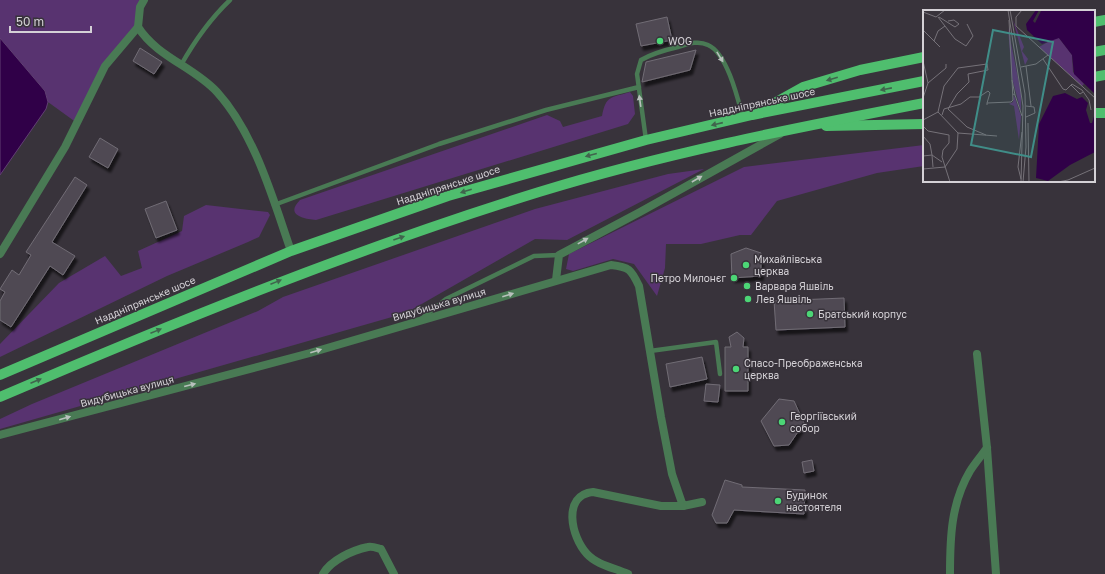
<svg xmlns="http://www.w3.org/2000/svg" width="1105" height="574" font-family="'Golos Text',sans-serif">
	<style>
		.green { fill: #583370 }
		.water { fill: #300048; stroke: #613f73 }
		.building { fill: #4f4a53; stroke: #716c75; filter: url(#shadow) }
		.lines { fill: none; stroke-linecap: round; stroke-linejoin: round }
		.lane { stroke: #497a54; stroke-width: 4.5 }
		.street { stroke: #497a54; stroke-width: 8 }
		.primary { stroke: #4fbe6e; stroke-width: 10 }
		.oneway { fill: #b8c0bc }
		.oneway2 { fill: #40644d }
		.poi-dot { fill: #4cd676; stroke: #38333b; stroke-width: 1.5 }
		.labels { text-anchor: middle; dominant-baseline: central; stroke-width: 3; stroke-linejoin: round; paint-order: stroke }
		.poi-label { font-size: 10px; fill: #d4d1d6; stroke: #38333b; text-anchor: start }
		.street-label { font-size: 10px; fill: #d4d1d6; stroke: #38333b }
		.inset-road { fill: none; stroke: #767279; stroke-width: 1 }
		.view { fill: #408d88; fill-opacity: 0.15; stroke: #408d88; stroke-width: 2 }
		.inset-edge { fill: none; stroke: #d4d1d6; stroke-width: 2 }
	</style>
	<defs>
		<filter id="shadow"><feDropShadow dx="2.5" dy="4.5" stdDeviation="1" flood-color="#0009"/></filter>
	</defs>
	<rect width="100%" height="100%" fill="#38333b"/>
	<g class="green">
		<polygon points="0,0 145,0 138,27 105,66 77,123 48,102 45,91 0,38"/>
		<path d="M 630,92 L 633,96 L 635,114 L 628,124 L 316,220 C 303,219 285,215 300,200 L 547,115 L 560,121 L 563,127 L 602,116 C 606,95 611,98 630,92 Z"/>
		<polygon points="924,145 924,166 877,173 777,201 751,235 740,235 701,244 666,244 665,268 657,296 634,264 613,259 573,271 566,269 569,254 744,167"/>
		<polygon points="704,169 567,240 535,239 406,313 0,429 0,419 32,404 258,311 283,297 535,209 668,174"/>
		<polygon points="206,205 268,212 270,215 259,237 248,242 167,276 0,357 0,344 59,283 105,256 121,276 142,268 138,251 182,231 184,216"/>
	</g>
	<polygon class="water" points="0,38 45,91 48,102 46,109 0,175"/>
	<g class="building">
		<polygon points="667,17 672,40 641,46 636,24"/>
		<polygon points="140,48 162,62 154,74 133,61"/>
		<polygon points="696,50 690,70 642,82 646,62"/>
		<polygon points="100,138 118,149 108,168 89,157"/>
		<polygon points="75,177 87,185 52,242 75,256 63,275 50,266 11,327 0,320 0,301 5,292 0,289 12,270 19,275 31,255 26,252"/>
		<polygon points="166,201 177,230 156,238 145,209"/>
		<polygon points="746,248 761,253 761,276 732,278 731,254"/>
		<polygon points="844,298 845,327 776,330 774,301"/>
		<polygon points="737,332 744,338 743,347 748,347 748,391 725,391 725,347 731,347 729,337"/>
		<polygon points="702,357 707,379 670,387 666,364"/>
		<polygon points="706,384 720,385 718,402 704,401"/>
		<polygon points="779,399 794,401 804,423 789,445 774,446 761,421"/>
		<polygon points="812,460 814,471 804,473 802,462"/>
		<polygon points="725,480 742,485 742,487 805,490 804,514 734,510 727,523 716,523 712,515"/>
	</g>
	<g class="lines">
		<g class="lane">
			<path d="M 181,65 C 194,42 211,18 230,0"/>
			<path d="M 646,140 L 637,74 L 641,60 C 653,53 665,50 678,47 C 688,44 698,40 708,45 C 727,53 738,99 743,118"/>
			<polyline points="274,205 439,144 546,110 639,87"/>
			<polyline points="421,319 446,299 534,256 559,255"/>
			<polyline points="650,351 716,342 720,374"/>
		</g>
		<g class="street">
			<path d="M 138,27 C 157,57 194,67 217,92 C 255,134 273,199 291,251"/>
			<polyline points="0,254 65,147 105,66 138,27 140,7 144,0"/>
			<polyline points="556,280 559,255 640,212 780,134"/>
			<polyline points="977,354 987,448 996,574"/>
			<path d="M 0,435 L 310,353 L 611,265 C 629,267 631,269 639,286 L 661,417 L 672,474 L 683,506 L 702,502"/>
			<path d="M 323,574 C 331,560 353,550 368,547 C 372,546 377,548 381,549 L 394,574"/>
			<path d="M 628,574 C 615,568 597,565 587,554 C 571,537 562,495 593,492 L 661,506 L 683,506"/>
			<path d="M 950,574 C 950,538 951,503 970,471 C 975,463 981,456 987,448"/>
		</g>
		<g class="primary">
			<polyline points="1094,22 1105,20"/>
			<polyline points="1094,52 1105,50"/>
			<polyline points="1094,77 1105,75"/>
			<polyline points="760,111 803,87 860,70 924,57"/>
			<polyline points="1094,113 1105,113"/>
			<polyline points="826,126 924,124"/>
			<polyline points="0,375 291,251 448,196 646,140 752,115 924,81"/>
			<path d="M 0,397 C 177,321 355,249 539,192 C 665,153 795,128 924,103"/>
		</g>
	</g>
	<defs><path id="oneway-solid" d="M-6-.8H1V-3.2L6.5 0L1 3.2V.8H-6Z"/></defs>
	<g class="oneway">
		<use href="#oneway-solid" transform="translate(720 57) rotate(58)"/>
		<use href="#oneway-solid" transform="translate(640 101) rotate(-98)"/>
		<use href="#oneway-solid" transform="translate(697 179) rotate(-30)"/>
		<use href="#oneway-solid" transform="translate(583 241) rotate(-29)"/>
		<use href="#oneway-solid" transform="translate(508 295) rotate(-17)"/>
		<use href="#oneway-solid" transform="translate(316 351) rotate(-17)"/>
		<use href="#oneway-solid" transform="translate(190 385) rotate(-14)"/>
		<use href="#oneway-solid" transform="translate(65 418) rotate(-16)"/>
	</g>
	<g class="oneway2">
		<use href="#oneway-solid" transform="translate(832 79) rotate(164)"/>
		<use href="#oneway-solid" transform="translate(886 89) rotate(169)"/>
		<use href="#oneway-solid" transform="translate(717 124) rotate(167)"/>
		<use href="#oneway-solid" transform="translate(591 155) rotate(165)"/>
		<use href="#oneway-solid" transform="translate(466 191) rotate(163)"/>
		<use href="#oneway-solid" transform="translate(399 238) rotate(-19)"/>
		<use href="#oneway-solid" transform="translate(276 282) rotate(-22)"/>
		<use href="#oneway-solid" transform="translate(156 331) rotate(-22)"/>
		<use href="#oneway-solid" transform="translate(36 381) rotate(-23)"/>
	</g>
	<g class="poi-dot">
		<circle cx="660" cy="41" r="4"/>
		<circle cx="746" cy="265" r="4"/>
		<circle cx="734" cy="278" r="4"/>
		<circle cx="747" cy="286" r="4"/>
		<circle cx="748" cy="299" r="4"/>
		<circle cx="810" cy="314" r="4"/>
		<circle cx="736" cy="369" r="4"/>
		<circle cx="782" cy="422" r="4"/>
		<circle cx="778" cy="501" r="4"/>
	</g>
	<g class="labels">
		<g class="poi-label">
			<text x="668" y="41">WOG</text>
			<text x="754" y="259">Михайлівська<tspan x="754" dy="12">церква</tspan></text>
			<text x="726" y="278" text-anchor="end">Петро Милонєг</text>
			<text x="755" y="286">Варвара Яшвіль</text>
			<text x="756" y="299">Лев Яшвіль</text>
			<text x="818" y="314">Братський корпус</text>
			<text x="744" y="363">Спасо-Преображенська<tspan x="744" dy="12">церква</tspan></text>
			<text x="790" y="416">Георгіївський<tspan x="790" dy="12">собор</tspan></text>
			<text x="786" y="495">Будинок<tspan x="786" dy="12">настоятеля</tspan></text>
		</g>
		<g class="street-label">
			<text transform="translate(762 102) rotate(-12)">Наддніпрянське шосе</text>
			<text transform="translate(448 185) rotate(-18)">Наддніпрянське шосе</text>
			<text transform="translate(145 300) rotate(-23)">Наддніпрянське шосе</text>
			<text transform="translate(439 304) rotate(-16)">Видубицька вулиця</text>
			<text transform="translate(127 391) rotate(-15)">Видубицька вулиця</text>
		</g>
	</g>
	<g transform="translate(923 10)">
		<rect width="172" height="172" fill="#38333b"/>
		<path d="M 90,10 L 101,37 L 99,41 L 105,49 L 102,55 ZM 85,18 L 98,83 L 98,102 L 89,68 ZM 132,28 L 136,28 L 149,45 L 150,62 L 161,74 L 159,76 L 116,37 ZM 91,85 L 98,106 L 96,130 L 91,96 L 86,94 L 90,92 Z" fill="#583370"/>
		<path d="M 113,0 L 116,0 L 110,11 L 112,13 L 118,1 L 116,0 L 172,0 L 172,84 L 151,64 L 149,45 L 136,28 L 119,34 L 104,20 L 103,14 ZM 142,83 L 154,89 L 159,87 L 165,93 L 163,100 L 167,113 L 169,113 L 172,103 L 172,142 L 147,155 L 125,171 L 113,168 L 116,114 L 130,86 Z" fill="#300048"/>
		<path class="inset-road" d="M 85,0 L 100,96 L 98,172M 87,0 L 102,84 L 103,137 L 100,172M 99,0 L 93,7 L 93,16 L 172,88M 0,2 L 13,7 L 22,0M 15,7 L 32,29 L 43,36 L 50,26 L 44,14M 16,7 L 32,17 L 36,14 L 31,10 L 25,11M 0,20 L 17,37M 11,31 L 15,21 L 22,16M 120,49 L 140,79 L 143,80 L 149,74 L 159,80 L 166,90 L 168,100M 0,51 L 5,73M 103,56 L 108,96M 98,57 L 113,54 L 125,45M 35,58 L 64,54 L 65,60 L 45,64 L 46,72 L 34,84 L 25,99 L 44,117 L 63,125M 89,70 L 92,85M 148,75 L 157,84 L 160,82M 90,84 L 92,85 L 99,106M 0,88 L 5,73 L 23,58 L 23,54M 64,95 L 64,93 L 88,92 L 90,90 L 86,10M 103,96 L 111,97 L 112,103 L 103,107M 15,102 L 21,76 L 35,58M 19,105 L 21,99 L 38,94 L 47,87 L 56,87 L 65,81 L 67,83 L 64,93M 0,110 L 15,102 L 35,123 L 34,139 L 22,157M 105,113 L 106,172M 0,116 L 5,121 L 26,125 L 26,133 L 20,140 L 19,147 L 27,172M 35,123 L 74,126M 0,126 L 7,134 L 9,145 L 0,146M 9,145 L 19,152M 9,145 L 10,157M 0,159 L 22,157M 98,169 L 95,157 L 99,122M 135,172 L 145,170 L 172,158"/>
		<path class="view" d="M 70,20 L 130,32 L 108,147 L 48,135 Z"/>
		<rect width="172" height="172" class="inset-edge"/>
	</g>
	<path d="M10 26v6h81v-6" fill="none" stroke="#d4d1d6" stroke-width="2"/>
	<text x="16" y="26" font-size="12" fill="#d4d1d6" stroke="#38333b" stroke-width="3" paint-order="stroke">50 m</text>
</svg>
